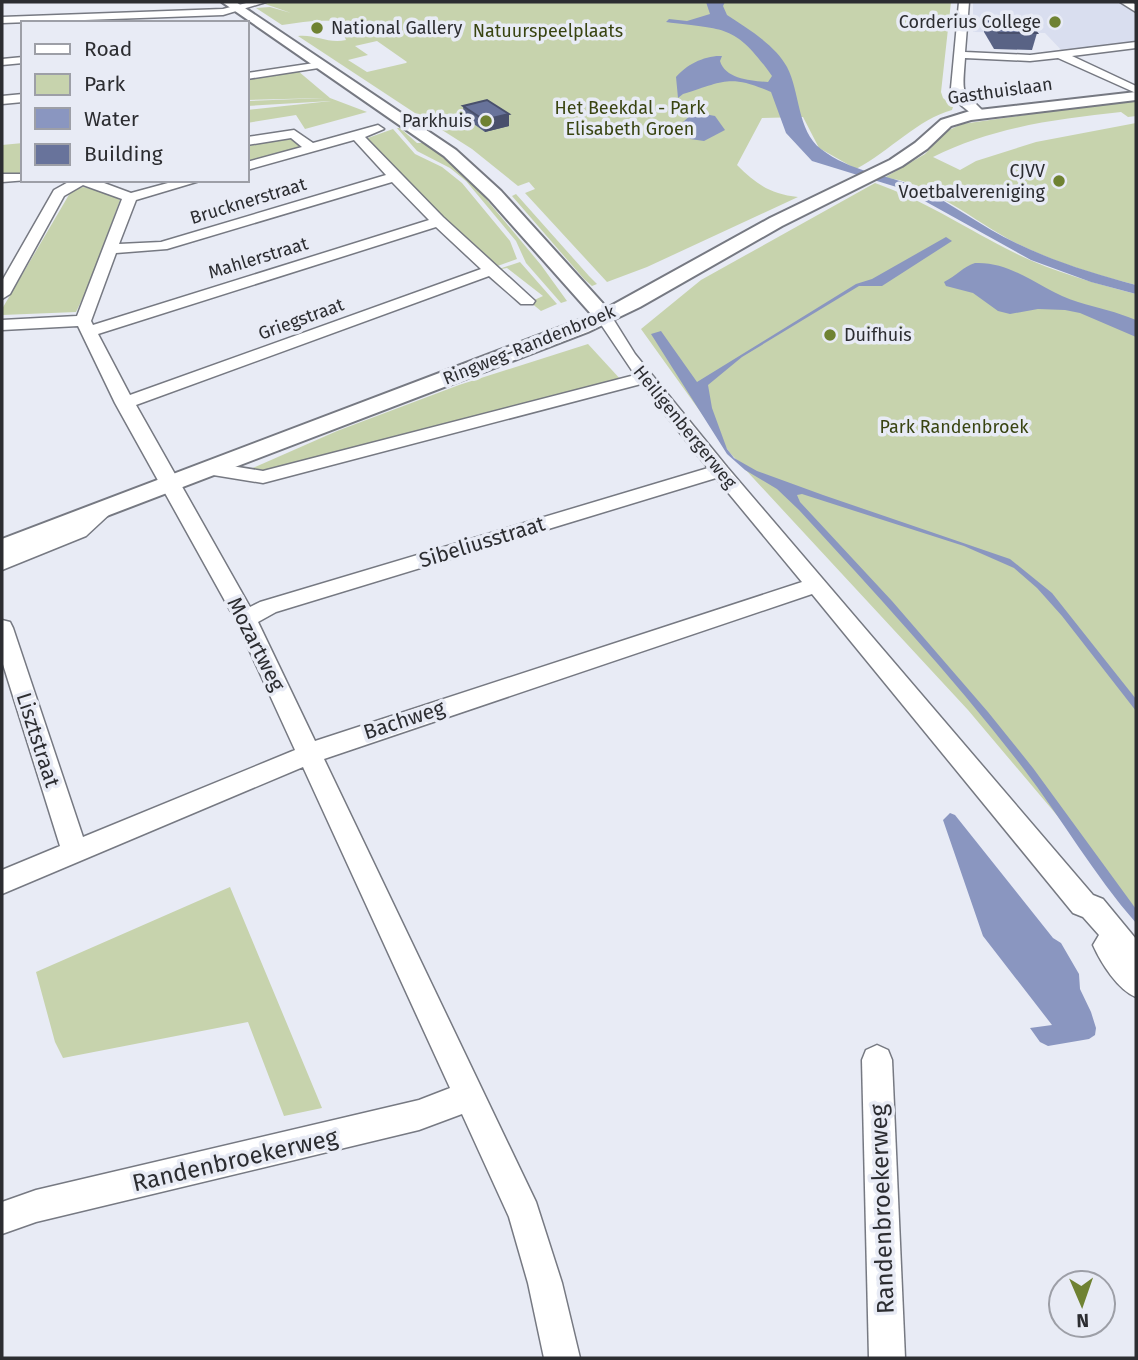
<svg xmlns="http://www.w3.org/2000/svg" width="1138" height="1360" font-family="'Fira Sans',sans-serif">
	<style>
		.built { fill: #d9deef }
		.green { fill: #c7d3ad; fill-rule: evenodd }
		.water { fill: #8a96c0 }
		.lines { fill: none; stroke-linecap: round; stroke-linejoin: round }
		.stream { stroke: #8a96c0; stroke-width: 3.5 }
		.minor-casing { stroke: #767982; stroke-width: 3 }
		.major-casing { stroke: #767982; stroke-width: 4 }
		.minor { fill: #fff; fill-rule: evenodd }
		.major { fill: #fff; fill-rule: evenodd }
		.wall { fill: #596385 }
		.shaded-wall { fill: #49506c }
		.building { fill: #68739b; stroke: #49506c; stroke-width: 2 }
		.poi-dot { fill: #6f8232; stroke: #e8ebf5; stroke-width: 2.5 }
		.labels { text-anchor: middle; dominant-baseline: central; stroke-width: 7; stroke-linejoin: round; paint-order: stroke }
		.far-poi-label { font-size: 18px; fill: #2c2d31; stroke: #e8ebf5; text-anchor: end }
		.far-park-label { font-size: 18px; fill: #394411; stroke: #e8ebf5 }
		.far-street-label { font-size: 18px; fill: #2c2d31; stroke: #e8ebf5 }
		.street-label { font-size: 21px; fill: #2c2d31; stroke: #e8ebf5 }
		.near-street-label { font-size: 24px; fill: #2c2d31; stroke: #e8ebf5 }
	</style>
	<rect width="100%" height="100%" fill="#e8ebf5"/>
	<polygon class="built" points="973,2 1120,2 1136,12 1136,43 1064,53 1045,33 973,32"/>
	<g class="green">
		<path d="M 246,2 L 951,2 L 941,92 L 943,98 L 953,107 L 952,110 C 918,119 890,151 856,169 L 819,148 L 803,117 L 762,118 L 737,165 C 756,184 770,194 798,197 L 647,267 L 607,282 L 525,193 L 535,189 L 529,182 L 518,186 L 472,149 L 431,123 L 444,120 L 437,115 L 424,119 L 298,36 C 315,34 328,44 346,40 L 342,31 L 358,27 C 334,17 309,21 282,25 L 256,8 L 270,7 L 291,13 L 265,4 L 253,6 ZM 377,41 L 407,62 L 406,63 L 367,72 L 348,60 L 368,55 L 355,46 Z"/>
		<polygon points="298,71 330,98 367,112 305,129 296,115 247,123 247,110 331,101 247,106 247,101 324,98 247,100 247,77"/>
		<path d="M 1136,99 L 1136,116 L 1128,117 L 1121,112 C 1056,119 993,127 933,157 L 960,170 L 976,161 L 1036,142 L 1136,123 L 1136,285 C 1094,274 1053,262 1014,242 C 978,224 925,179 884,178 L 925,154 L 947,131 L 962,124 Z"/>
		<polygon points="397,128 400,128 417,143 425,143 468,177 541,265 567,301 561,303 526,263 516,241 466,181 450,168 417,151"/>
		<polygon points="393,129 415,154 442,167 462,183 510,241 517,259 492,268 365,139"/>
		<polygon points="292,138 305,146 247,163 247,146"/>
		<polygon points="23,143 23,176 2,176 2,145"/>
		<path d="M 875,183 C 925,201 959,224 1005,248 C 1046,270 1091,282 1136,294 L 1136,909 L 968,710 L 730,453 L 641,329 L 701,280 Z"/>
		<polygon points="83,187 107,193 120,200 88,287 76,312 2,315 2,309 70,193 74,189"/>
		<polygon points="516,194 589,276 597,284 592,286 584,279 512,196"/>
		<polygon points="520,262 557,304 541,311 530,302 543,296 507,268 496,270"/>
		<polygon points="588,344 622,381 256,475 246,471 337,431 459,385"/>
		<polygon points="230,887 322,1108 284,1116 248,1022 63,1058 55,1042 36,972"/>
	</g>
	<g class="water">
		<path d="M 706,2 L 725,2 L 723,6 L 727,15 C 747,28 775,45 787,67 C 800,91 797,131 821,149 C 850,172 887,174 919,188 C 953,204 982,227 1016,243 C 1055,262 1095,274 1136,285 L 1136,294 L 1091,282 L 1031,260 L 903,189 L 812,161 L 786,133 L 771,92 C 730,74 724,81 683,94 L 678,98 L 676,77 C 686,65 705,55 722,56 L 720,61 C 725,79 752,81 768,82 L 772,76 C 735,24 726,30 666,22 L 669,19 L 687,21 L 710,14 Z"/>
		<polygon points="694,112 715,116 725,130 704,141 690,139 682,123"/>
		<path d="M 946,237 L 952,241 L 882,286 L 859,286 L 742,357 L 708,385 L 712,408 L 727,449 L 734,458 L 757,471 L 823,495 L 1010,559 L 1052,593 L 1136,699 L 1136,711 L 1062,616 L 1037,588 L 1014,568 L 964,546 L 802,494 L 797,495 L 800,502 L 892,601 L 988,712 L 1033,768 L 1136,909 L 1136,923 C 1094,875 1062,819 1023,768 C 954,678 876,594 799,510 L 777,489 L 745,470 L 727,454 L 651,334 L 661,331 L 697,382 L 856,284 L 872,279 Z"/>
		<path d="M 975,263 C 1014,261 1043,292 1078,302 C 1098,308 1117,312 1136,320 L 1136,337 L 1080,313 L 1065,310 L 1038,309 L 1010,314 L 998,311 L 973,293 L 946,286 L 944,282 C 956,276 964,266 975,263 Z"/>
		<polygon points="950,813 955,815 1053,938 1061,943 1079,974 1080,989 1091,1012 1096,1028 1095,1035 1089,1039 1048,1046 1040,1042 1030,1028 1052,1025 983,936 943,820"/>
	</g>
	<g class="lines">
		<polyline class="stream" points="553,31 576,37"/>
		<g class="minor-casing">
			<g id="minor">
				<polygon points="250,2 266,2 223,15 2,23 2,17 223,9"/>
				<path d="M 959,2 L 969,2 L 965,52 L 1030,55 L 1136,42 L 1136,48 L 1072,56 L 1136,86 L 1136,93 L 1058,58 L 1030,61 L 965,58 C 962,100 961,87 987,115 L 977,118 L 957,102 L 951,88 Z"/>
				<polygon points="1120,2 1132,2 1136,5 1136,12"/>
				<polygon points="23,57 23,63 2,65 2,59"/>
				<polygon points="321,62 325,63 325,67 247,79 247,73"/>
				<polygon points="23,94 23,102 2,104 2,96"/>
				<path d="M 378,125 L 384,129 L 365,137 L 443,217 L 535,301 L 533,304 L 521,304 L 489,276 L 136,405 L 250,607 L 260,602 L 708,468 L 641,384 L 263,483 L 207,474 L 198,468 L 207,462 L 263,471 L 635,375 L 596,317 L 598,314 L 610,314 L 635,354 L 727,467 L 1093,895 L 1103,899 L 1136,939 L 1136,997 C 1118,990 1101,963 1093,945 L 1099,935 L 1083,917 L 1073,913 L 812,594 L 324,759 L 536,1202 L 562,1283 L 580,1358 L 544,1358 L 528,1283 L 509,1217 L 462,1114 L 419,1130 L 36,1222 L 2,1234 L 2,1202 L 36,1190 L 419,1100 L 450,1088 L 303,767 L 2,894 L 2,870 L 60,846 L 2,661 L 2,620 L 10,622 L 13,628 L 83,837 L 295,750 L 235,619 L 115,403 L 78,326 L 2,330 L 2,320 L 77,316 L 122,199 L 83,185 L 64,196 L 10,294 L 2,299 L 2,281 L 54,190 L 72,180 L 96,180 L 131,193 L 179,180 L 203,180 L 136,200 L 119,244 L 161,242 L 386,175 L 354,140 L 247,170 L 247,162 L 302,147 L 291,138 L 247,145 L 247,137 L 294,130 L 313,143 ZM 392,182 L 429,220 L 93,325 L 91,321 L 116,253 L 167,249 ZM 436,227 L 481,269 L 130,395 L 98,334 ZM 716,478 L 802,582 L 315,741 L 258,622 L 276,612 Z"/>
				<polygon points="2,174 23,174 23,180 28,180 2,182"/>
				<polygon points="104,504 111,506 114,510 86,536 2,570 2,555 72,526 97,506"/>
				<polygon points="877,1045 888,1050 892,1060 905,1358 869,1358 862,1060 866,1050"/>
			</g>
		</g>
		<g class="major-casing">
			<polygon id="major" points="222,2 236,2 456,150 501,191 607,308 770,218 890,160 915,143 941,120 970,111 1136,92 1136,100 971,120 951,126 927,149 902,166 782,226 640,307 588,332 2,556 2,539 592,315 489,199 444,156"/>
		</g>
		<use href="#minor" class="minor"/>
		<use href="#major" class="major"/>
	</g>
	<g class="wall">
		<polygon points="988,17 1037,33 1032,50 994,49 984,32"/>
		<polygon points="463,106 509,114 509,126 485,132 464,117"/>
	</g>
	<polygon class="shaded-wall" points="509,114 509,126 485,132 484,120"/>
	<g class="building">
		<polygon points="988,17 1025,17 1037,33 999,33"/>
		<polygon points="487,100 509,114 484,120 463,106"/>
	</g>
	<g class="poi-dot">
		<circle cx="1055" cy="22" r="7"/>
		<circle cx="317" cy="28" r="7"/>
		<circle cx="486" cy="121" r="7"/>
		<circle cx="1059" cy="181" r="7"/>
		<circle cx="830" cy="335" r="7"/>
	</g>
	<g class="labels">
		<g class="far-poi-label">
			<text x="1041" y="22">Corderius College</text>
			<text x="331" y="28" text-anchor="start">National Gallery</text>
			<text x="472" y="121">Parkhuis</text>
			<text x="1045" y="171">CJVV<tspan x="1045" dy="21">Voetbalvereniging</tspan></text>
			<text x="844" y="335" text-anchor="start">Duifhuis</text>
		</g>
		<g class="far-park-label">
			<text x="548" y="31">Natuurspeelplaats</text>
			<text x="630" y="108">Het Beekdal - Park<tspan x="630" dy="21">Elisabeth Groen</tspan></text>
			<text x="954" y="427">Park Randenbroek</text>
		</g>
		<g class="far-street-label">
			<text transform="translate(1000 91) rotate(-8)">Gasthuislaan</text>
			<text transform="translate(248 201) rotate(-17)">Brucknerstraat</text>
			<text transform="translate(258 258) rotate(-17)">Mahlerstraat</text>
			<text transform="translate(301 319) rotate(-20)">Griegstraat</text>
			<text transform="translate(529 345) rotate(-22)">Ringweg-Randenbroek</text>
			<text transform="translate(685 427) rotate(51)">Heiligenbergerweg</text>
		</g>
		<g class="street-label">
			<text transform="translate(482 542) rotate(-17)">Sibeliusstraat</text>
			<text transform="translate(256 644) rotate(63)">Mozartweg</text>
			<text transform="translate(404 720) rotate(-18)">Bachweg</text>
			<text transform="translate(38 740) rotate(72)">Lisztstraat</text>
		</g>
		<g class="near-street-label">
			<text transform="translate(235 1160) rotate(-13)">Randenbroekerweg</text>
			<text transform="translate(882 1209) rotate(-92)">Randenbroekerweg</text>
		</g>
	</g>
	<rect width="1138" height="1360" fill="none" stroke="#2c2d31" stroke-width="7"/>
	<rect x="21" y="21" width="228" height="161" fill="#e8ebf5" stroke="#9d9fa7" stroke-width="2"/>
	<rect x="35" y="44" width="35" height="10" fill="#ffffff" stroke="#9d9fa7" stroke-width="2"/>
	<text x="84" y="56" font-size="21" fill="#2c2d31">Road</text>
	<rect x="35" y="74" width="35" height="21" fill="#c7d3ad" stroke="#9d9fa7" stroke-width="2"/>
	<text x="84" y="91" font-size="21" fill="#2c2d31">Park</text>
	<rect x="35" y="108" width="35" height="21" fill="#8a96c0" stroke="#9d9fa7" stroke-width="2"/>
	<text x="84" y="126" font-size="21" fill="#2c2d31">Water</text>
	<rect x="35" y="144" width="35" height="21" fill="#68739b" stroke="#9d9fa7" stroke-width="2"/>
	<text x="84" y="161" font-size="21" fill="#2c2d31">Building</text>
	<g transform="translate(1082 1304) rotate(178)"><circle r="33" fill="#e8ebf5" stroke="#9d9fa7" stroke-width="2"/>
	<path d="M0-5L12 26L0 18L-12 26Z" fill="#6f8232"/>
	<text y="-10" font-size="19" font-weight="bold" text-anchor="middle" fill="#2c2d31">N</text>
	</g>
</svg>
